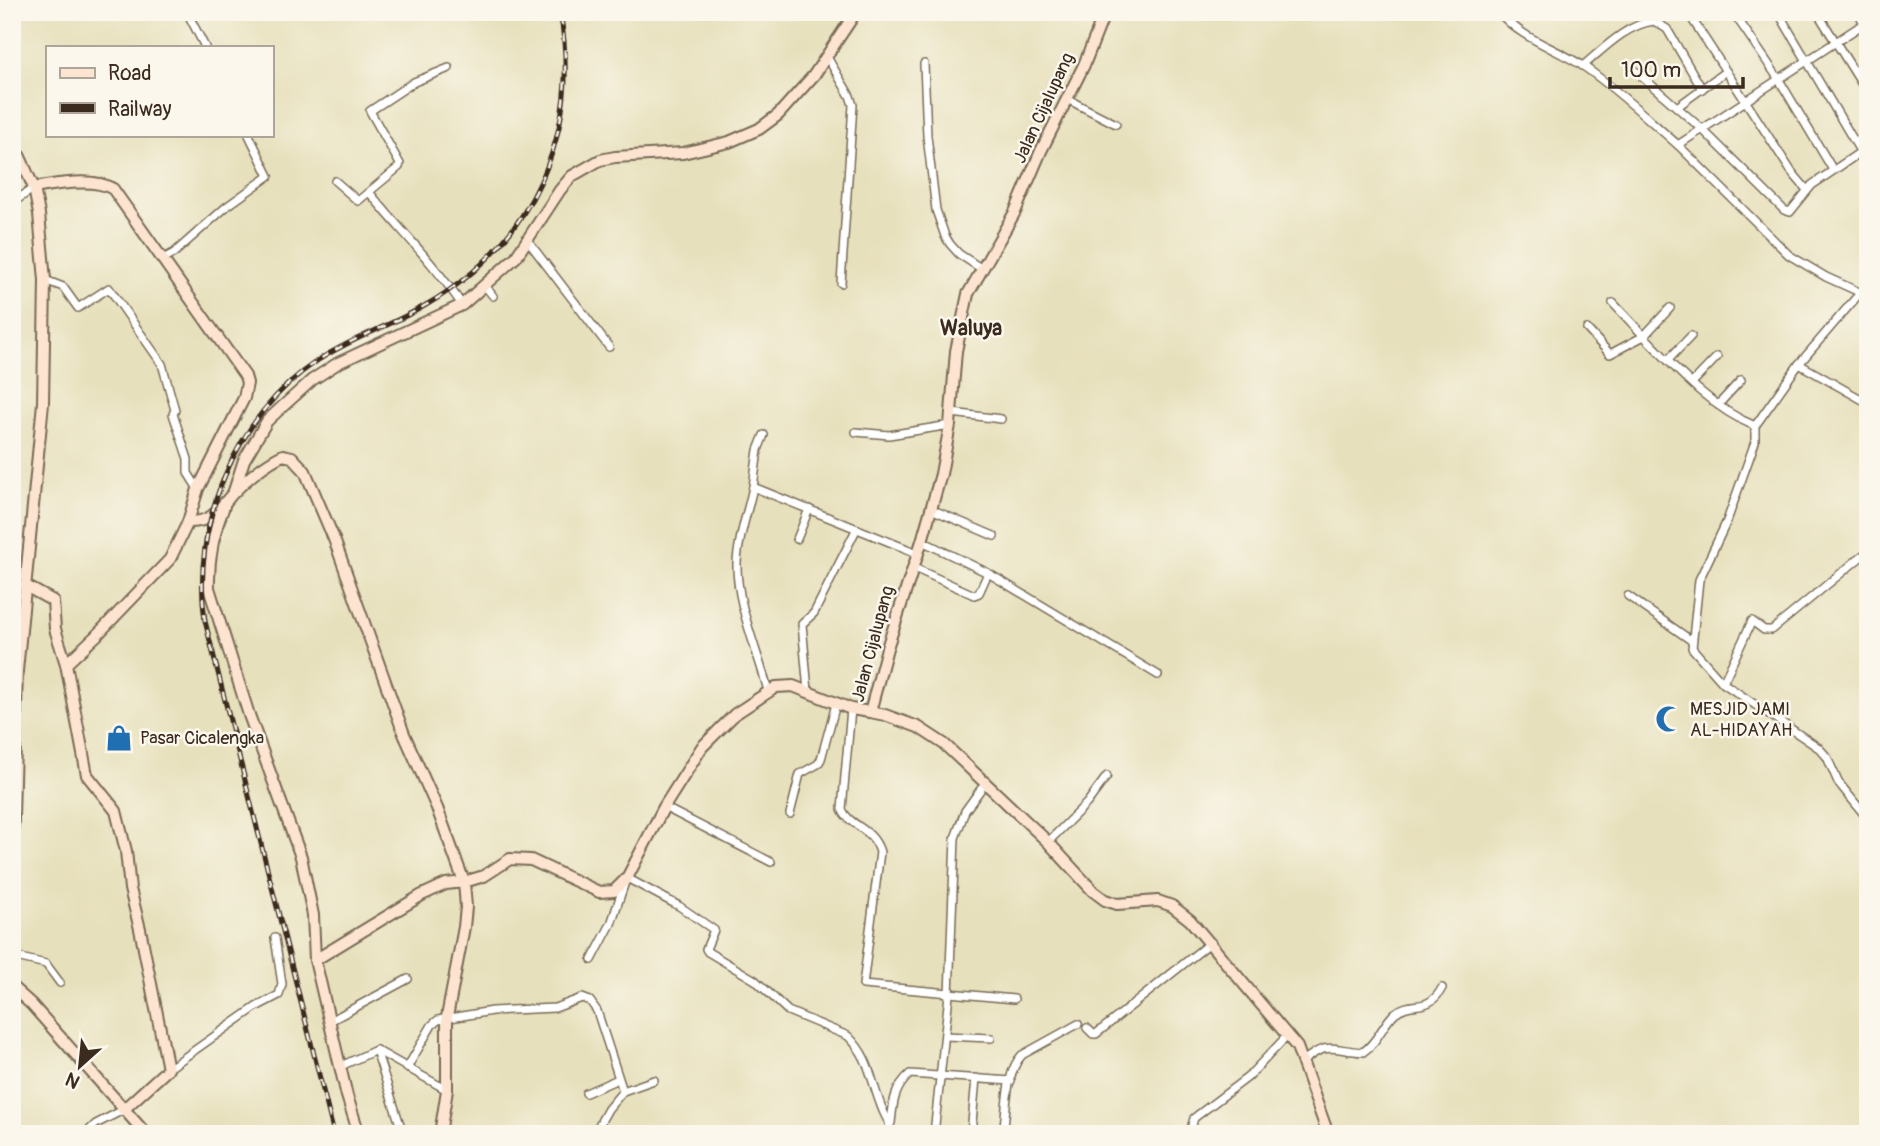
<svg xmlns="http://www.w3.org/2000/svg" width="1880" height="1146" font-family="Pangolin,sans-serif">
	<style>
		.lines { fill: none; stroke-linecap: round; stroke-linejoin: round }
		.street-casing { stroke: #776a55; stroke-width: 10 }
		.secondary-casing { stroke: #776a55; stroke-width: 14 }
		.street { stroke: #fff; stroke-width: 7 }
		.secondary { stroke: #fde4d1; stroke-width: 10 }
		.rail-casing { stroke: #3b2a1e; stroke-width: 5 }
		.rail { stroke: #fbf7ec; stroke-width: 2.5; stroke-dasharray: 8; stroke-linecap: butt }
		.labels { text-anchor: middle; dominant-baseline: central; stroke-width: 5; stroke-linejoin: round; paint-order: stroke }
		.street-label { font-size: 18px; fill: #3b2a1e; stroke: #fbf7ec }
		.poi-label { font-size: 18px; fill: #3b2a1e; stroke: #fbf7ec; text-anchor: start }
		.quarter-label { font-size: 21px; font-weight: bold; fill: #3b2a1e; stroke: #fbf7ec }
	</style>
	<rect width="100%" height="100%" fill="#fbf7ec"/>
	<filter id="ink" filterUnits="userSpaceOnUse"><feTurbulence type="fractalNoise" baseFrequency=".0143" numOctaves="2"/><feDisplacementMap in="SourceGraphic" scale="14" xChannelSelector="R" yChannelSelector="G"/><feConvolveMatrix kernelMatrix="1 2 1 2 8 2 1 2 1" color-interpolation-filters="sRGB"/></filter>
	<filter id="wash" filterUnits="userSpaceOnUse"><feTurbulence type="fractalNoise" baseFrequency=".00686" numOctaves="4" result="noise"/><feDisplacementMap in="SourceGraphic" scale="28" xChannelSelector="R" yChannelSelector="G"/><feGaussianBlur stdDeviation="1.57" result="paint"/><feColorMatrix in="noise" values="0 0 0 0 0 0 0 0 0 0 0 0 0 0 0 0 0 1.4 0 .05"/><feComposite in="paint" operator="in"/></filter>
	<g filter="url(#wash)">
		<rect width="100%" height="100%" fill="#e7e0bc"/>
	</g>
	<g filter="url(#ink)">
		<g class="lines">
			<g class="street-casing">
				<g id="street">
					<polyline points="201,12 190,18 205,47"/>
					<path d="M 1499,12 C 1522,40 1557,48 1586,68 C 1619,91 1648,119 1678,145 L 1868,21"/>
					<polyline points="1733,12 1778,78 1833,170"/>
					<polyline points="1778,12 1860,151 1863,151"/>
					<polyline points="1817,12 1868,94"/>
					<polyline points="1858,12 1868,30"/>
					<polyline points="1692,19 1791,171 1807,190"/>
					<polyline points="827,57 850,96 853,105 841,283"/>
					<polyline points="924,64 927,136 936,210 945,236 950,244 959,254 982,269"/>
					<path d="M 1583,66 C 1603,49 1627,24 1654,21 L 1667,29 L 1702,89"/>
					<polyline points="1633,69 1702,129 1784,210 1790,212 1812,185 1868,147"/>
					<polyline points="1067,99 1116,124"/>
					<polyline points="1677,107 1726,71"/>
					<polyline points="1678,145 1789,255 1826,277 1868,296"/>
					<polyline points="335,181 358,201 399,167 400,164 370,111 414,82 449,68"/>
					<path d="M 369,192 C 400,230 435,264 462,305"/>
					<polyline points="12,203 34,188"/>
					<polyline points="528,241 609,347"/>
					<polyline points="163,259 174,253 226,207 269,176 249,135"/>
					<polyline points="45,280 63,287 78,308 109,288 162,364 175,410 173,414 188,459 188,473 198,489"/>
					<polyline points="485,286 493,296"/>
					<path d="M 1670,308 L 1644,336 C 1677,370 1711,408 1755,426"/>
					<polyline points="1587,329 1610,354 1644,336 1613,303"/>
					<polyline points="1668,360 1691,336"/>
					<polyline points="1799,364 1860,293"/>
					<polyline points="1692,383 1717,357"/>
					<polyline points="1718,405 1741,380"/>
					<polyline points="952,413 1001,419"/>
					<polyline points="856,432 889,435 950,425"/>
					<polyline points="753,487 758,450 764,435"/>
					<polyline points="931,509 994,536"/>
					<polyline points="797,539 809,509"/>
					<polyline points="922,541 988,573"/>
					<polyline points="1868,551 1772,630 1764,630 1752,621 1723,683 1819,748 1827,757 1838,782 1868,819"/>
					<polyline points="912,567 974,595 979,593 988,573 1158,675"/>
					<polyline points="1628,596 1692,641"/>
					<polyline points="1723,683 1692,648 1699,580 1727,521 1755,442 1755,426 1799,364 1868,403"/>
					<path d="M 768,691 C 758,651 736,604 737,563 C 738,537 748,512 753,487 L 917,553"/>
					<polyline points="808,691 802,624 814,613 856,530"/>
					<path d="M 851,709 L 842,809 C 849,827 872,826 880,852 L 863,985 L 1014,999"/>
					<polyline points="664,807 771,862"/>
					<polyline points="790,814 800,774 818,764 821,759 836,704"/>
					<polyline points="1048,842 1087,803 1107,776"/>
					<path d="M 627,878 L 679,906 L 714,930 L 706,949 L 708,952 L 755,980 L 788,1011 L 848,1036 C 872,1059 871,1085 884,1113 C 888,1122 891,1123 890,1134"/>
					<polyline points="12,956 46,964 60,983"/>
					<polyline points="592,960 611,924 625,882"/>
					<polyline points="330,1021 408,979"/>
					<polyline points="1087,1028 1093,1034 1096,1034 1211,942"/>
					<polyline points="945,1036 991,1038"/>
					<polyline points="376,1050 403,1134"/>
					<path d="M 1301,1063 C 1328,1040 1331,1050 1363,1052 C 1378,1042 1382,1025 1395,1013 C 1412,999 1428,1014 1442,988"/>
					<polyline points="341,1066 376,1050 447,1090"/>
					<polyline points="407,1068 432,1025 438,1020 492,1011 555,1008 582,998 590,1001 597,1011 623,1091"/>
					<polyline points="168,1069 256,1007 279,995 282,984 275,938"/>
					<polyline points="586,1093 618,1079"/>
					<path d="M 891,1123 C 893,1103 894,1088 910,1074 L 1011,1081"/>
					<polyline points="85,1134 96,1124 123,1110"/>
					<polyline points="594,1134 608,1109 623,1091 654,1080"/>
					<polyline points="934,1134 949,995 955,838 965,811 986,782"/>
					<polyline points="971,1134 976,1078"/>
					<path d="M 1003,1134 C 1007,1110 1005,1073 1022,1055 L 1078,1024"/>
					<polyline points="1196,1134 1192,1125 1194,1118 1248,1077 1288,1035"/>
				</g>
			</g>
			<g class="secondary-casing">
				<g id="secondary">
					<polyline points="1105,12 1084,65 1041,151 1015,212 968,294 956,351 950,425 941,474 922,541 887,648 870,712 885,715 918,727 944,744 1048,842 1093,891 1105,900 1117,904 1158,901 1172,906 1190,920 1297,1047 1328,1134"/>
					<polyline points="12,139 34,188 39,214 45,280 43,403 17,671 12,854"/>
					<path d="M 34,188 C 55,184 95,177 113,189 L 245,376 L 247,383 L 244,398 L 198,489 L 188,522"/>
					<polyline points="234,491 244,460 267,421 282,407 312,380 338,363 462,305 516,257 560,190 572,176 600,160 615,157 683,153 729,142 759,129 778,115 814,75 856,12"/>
					<path d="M 224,506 C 213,533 208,559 209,588 L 249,715 L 301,857 L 313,915 L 315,960 L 347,1096 L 359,1134"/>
					<polyline points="24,585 53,601 55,629 66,664"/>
					<polyline points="315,960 422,895 446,884 464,882 484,876 510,859 531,860 599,892 614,891 627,878 664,807 702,747 735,714 776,687 793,686 851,709 870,712"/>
					<polyline points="12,987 31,1004 146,1134"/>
					<path d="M 123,1110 L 168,1069 L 140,929 L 130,889 L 126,851 L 116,811 L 87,775 L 66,664 L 97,635 L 170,559 L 188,522 C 212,523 219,509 233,493 C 246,479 266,463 283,455 L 292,457 L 305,471 L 334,539 L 404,734 L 437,808 L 464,882 L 466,907 L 464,927 L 447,1017 L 447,1090 L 440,1134"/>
				</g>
			</g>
			<use href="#street" class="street"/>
			<use href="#secondary" class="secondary"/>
			<g class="rail-casing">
				<path id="rail" d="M 334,1134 L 205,621 C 191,524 235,416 317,361 C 351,338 391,326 426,305 C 532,244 582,133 560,12"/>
			</g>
			<use href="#rail" class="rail"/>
		</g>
	</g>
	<defs>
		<g id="mosque-bare" transform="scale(2.1)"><path d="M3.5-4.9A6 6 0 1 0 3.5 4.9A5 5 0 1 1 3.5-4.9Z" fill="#1f6fb2" stroke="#fbf7ec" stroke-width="2.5" paint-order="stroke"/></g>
		<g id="shop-bare" transform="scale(2.1)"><path d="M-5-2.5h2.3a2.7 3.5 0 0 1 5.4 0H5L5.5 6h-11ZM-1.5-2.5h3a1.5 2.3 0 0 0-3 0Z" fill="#1f6fb2" stroke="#fbf7ec" stroke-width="2.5" paint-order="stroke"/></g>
	</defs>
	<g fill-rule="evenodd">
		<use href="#mosque-bare" x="1669" y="719"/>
		<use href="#shop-bare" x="119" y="738"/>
	</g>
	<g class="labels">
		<g class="street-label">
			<text transform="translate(1044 108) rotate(-65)">Jalan Cijalupang</text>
			<text transform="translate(873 644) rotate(-75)">Jalan Cijalupang</text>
		</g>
		<g class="poi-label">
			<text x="1690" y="709">MESJID JAMI<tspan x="1690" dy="21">AL-HIDAYAH</tspan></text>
			<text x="140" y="738">Pasar Cicalengka</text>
		</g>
		<g class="quarter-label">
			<text x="971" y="328">Waluya</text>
		</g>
	</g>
	<rect width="1880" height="1146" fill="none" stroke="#fbf7ec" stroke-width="42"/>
	<rect x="46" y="46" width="228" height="91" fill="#fbf7ec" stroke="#aea59a" stroke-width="2"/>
	<rect x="60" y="68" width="35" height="10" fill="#fde4d1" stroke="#aea59a" stroke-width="2"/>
	<text x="108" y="80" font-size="21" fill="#3b2a1e">Road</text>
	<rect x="60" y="103" width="35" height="10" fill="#3b2a1e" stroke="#aea59a" stroke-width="2"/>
	<text x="108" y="116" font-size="21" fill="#3b2a1e">Railway</text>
	<g transform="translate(80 1066) rotate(207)" stroke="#fbf7ec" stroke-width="5" paint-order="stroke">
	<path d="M0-5L12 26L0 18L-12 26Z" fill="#3b2a1e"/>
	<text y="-10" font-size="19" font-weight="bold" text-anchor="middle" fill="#3b2a1e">N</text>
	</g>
	<path d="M1610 77v10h133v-10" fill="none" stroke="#3b2a1e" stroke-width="3.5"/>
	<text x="1621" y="77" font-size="21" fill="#3b2a1e" stroke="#fbf7ec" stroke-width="5" paint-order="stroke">100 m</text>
</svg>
